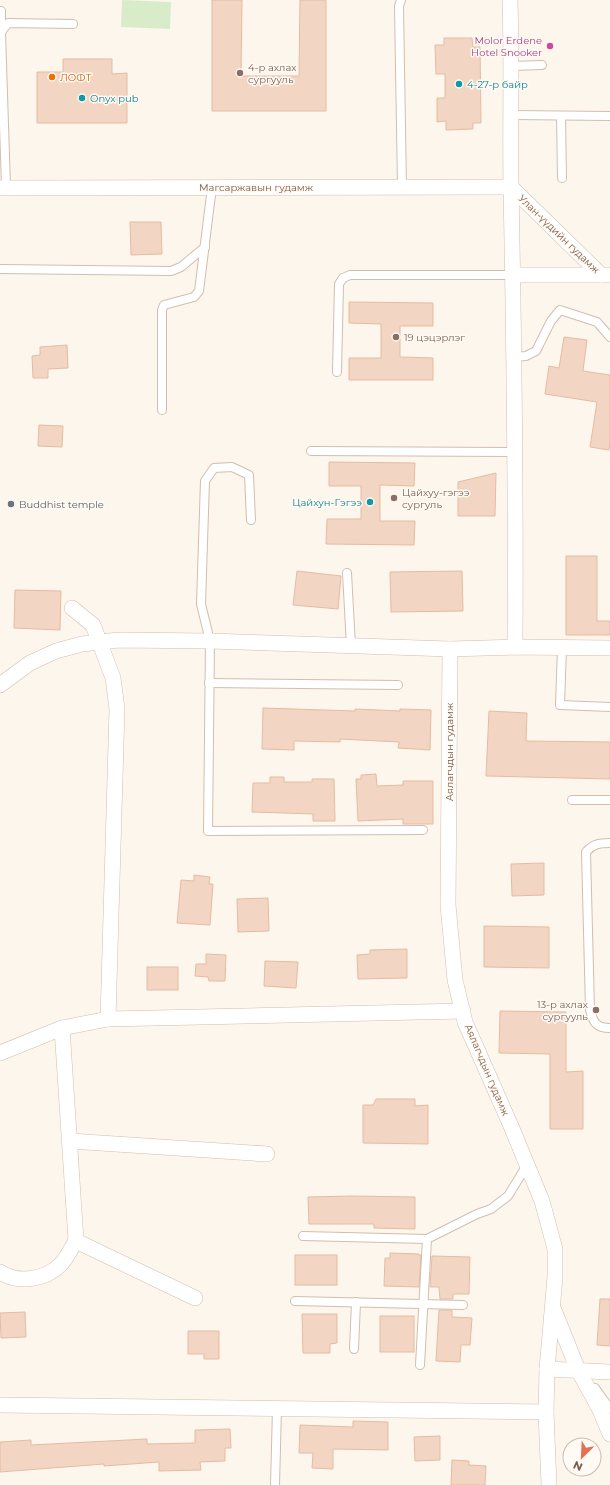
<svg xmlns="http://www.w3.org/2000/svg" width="610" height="1485" font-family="Montserrat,sans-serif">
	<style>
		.green { fill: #d8ecc9 }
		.building { fill: #f3d5c3; stroke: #e6bba3 }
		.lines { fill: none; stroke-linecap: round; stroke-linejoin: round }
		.lane-casing { stroke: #d1beb0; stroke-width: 10 }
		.street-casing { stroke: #d1beb0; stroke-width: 16 }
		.lane { stroke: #fff; stroke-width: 8 }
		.street { stroke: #fff; stroke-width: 15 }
		.hotel-dot { fill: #d1479c; stroke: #fffaf3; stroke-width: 1.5 }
		.education-dot { fill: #8d6e63; stroke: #fffaf3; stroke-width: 1.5 }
		.food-dot { fill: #e8710a; stroke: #fffaf3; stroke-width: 1.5 }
		.culture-dot { fill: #0f9aa8; stroke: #fffaf3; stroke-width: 1.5 }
		.worship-dot { fill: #6b7280; stroke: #fffaf3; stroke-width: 1.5 }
		.labels { text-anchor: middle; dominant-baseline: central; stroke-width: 3; stroke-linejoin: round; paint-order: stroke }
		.hotel-label { font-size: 10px; fill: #b23c85; stroke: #fffaf3; text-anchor: end }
		.education-label { font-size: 10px; fill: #785e54; stroke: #fffaf3; text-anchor: start }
		.food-label { font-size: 10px; fill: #c56008; stroke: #fffaf3; text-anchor: start }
		.culture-label { font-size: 10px; fill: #0d838f; stroke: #fffaf3; text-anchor: start }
		.street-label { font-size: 10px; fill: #7a5c4d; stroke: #fffaf3 }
		.worship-label { font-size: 10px; fill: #5b616d; stroke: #fffaf3; text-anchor: start }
	</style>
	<rect width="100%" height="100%" fill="#fdf6ec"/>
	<polygon class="green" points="122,0 171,2 170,29 121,27"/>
	<g class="building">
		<polygon points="212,0 242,0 241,76 299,76 300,0 326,0 326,111 212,111"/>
		<polygon points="444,38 472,38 473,47 480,47 481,123 473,123 473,129 446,130 446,121 437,122 437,98 445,98 445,74 436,74 435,45 444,45"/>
		<polygon points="63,59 112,59 112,74 127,73 127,123 37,123 37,72 63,72"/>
		<polygon points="130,222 161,222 162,254 131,255"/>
		<polygon points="349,302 433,303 433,326 400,326 400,357 433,358 433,380 349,380 349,358 381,358 381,324 349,323"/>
		<polygon points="564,337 587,340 583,371 610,375 610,440 609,450 590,447 597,402 545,394 549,366 559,368"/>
		<polygon points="67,345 68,368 48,369 48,378 33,378 32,356 40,355 40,347"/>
		<polygon points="39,425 63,426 62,447 38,446"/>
		<polygon points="329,462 415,463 414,486 380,485 380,521 415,521 414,545 326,544 327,519 361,519 361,486 329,486"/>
		<polygon points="496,473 495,516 458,516 458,482"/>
		<polygon points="566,556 597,556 597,621 610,621 610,635 566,635"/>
		<polygon points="297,571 341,576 338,609 293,605"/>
		<polygon points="462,571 463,611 391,612 390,572"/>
		<polygon points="15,590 61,591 60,630 14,628"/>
		<polygon points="263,708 355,711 355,709 400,711 400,709 431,710 430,750 398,748 399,742 340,739 340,742 294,741 294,750 262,749"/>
		<polygon points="489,711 527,713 526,741 610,742 610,779 486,776"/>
		<polygon points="376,774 377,786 403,785 403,781 433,781 433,824 403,824 403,819 358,821 356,779 361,779 361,775"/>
		<polygon points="270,777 284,777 284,782 312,782 312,779 334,779 335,821 313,821 313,814 252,812 253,783 270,783"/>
		<polygon points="544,863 544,895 512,896 511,864"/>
		<polygon points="194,875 210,877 209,884 213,884 210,925 177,923 181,880 194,881"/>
		<polygon points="268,898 269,931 238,932 237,899"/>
		<polygon points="484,926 549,927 549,968 484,967"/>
		<polygon points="407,949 407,978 358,979 357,955 370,954 370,950"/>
		<polygon points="206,954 226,955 225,981 209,981 208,977 195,976 196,964 206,964"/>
		<polygon points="265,961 298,962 296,988 264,986"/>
		<rect x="147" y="967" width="31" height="23"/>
		<polygon points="500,1011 566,1012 566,1072 583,1071 583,1129 550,1129 550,1054 499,1053"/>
		<polygon points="376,1099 415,1099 415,1106 428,1105 428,1144 363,1143 363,1105 373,1105"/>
		<polygon points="352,1196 415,1197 415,1229 374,1228 374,1224 309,1224 308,1197"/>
		<polygon points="390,1253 419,1254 419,1255 421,1255 419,1287 384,1286 385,1258 390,1258"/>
		<rect x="295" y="1255" width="42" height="30"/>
		<polygon points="432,1256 470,1257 469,1294 453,1294 453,1299 440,1299 439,1287 430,1287"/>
		<polygon points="600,1299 610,1299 610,1346 597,1345"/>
		<polygon points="439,1310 452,1310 452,1317 472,1318 470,1345 461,1345 460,1362 436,1361"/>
		<polygon points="25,1312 26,1337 1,1338 0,1313"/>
		<polygon points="302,1314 337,1314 337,1343 330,1344 330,1353 303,1353"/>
		<rect x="380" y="1316" width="34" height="36"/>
		<polygon points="188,1331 219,1331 219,1359 204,1359 204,1354 188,1354"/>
		<polygon points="353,1421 388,1422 388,1450 333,1449 333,1469 312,1468 313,1453 299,1453 300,1425 353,1427"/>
		<polygon points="230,1429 231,1448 225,1448 225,1461 200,1462 201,1470 159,1471 159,1462 104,1466 104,1464 0,1472 0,1442 31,1440 31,1445 147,1439 147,1444 195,1443 195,1430"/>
		<polygon points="440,1436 440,1460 415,1461 414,1437"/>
		<polygon points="452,1460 469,1461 469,1465 486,1466 485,1485 451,1485"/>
	</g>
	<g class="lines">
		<g class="lane-casing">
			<g id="lane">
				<polyline points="401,0 399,6 402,187"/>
				<polyline points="0,11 1,11 1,32"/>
				<polyline points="512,66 542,65"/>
				<polyline points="512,115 610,116"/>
				<polyline points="561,116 562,178"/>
				<polyline points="6,187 1,32 8,23 73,24"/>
				<polyline points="0,269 171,271 181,267 205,247"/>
				<polyline points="514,357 526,356 536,351 551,321 560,310 597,322 610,337"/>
				<polyline points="337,372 339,284 343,278 350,275 513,275"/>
				<polyline points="162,410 162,310 164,305 194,297 199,291 212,187"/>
				<polyline points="311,451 514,452"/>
				<polyline points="251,520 249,475 232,467 214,468 205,481 201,604 210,641 208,831 423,830"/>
				<polyline points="347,573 351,646"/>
				<polyline points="562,648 560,705 610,707"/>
				<polyline points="209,683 398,685"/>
				<polyline points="572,800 610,800"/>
				<path d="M 610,843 C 599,843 593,844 586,852 L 590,1010 C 593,1022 596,1028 610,1028"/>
				<polyline points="303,1236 427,1239 477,1214 491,1209 508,1196 527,1165"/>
				<polyline points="295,1301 463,1305"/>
				<polyline points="354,1349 356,1302"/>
				<polyline points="420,1365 427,1239"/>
				<polyline points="595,1388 610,1409"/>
				<polyline points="275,1485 277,1409"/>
			</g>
		</g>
		<g class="street-casing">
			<g id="street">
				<path d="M 510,0 C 512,63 510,126 511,188 C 514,341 516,494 515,647"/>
				<polyline points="511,187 601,275 610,275"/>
				<polyline points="0,188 511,187"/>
				<polyline points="513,275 601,275"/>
				<polyline points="72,608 93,625 113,678 117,709 108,1019 463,1011"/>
				<polyline points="450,649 448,905 455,980 465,1022 511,1126 542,1201 555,1249 555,1277 547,1369 546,1412 549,1485"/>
				<polyline points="0,685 30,663 56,651 82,644 119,640 210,641 450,649 515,647 610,648"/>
				<polyline points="62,1028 108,1019"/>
				<polyline points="0,1053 62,1028 76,1241 195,1298"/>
				<polyline points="70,1141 267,1154"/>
				<path d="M 0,1272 C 18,1284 46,1280 61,1264 C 67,1258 71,1248 76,1241"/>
				<polyline points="554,1310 578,1370 600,1410 610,1434"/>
				<polyline points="547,1369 610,1372"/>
				<polyline points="0,1405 546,1412"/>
			</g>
		</g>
		<use href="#lane" class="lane"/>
		<use href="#street" class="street"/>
	</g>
	<circle class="hotel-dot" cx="550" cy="46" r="4"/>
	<g class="education-dot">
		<circle cx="240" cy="73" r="4"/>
		<circle cx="396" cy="337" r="4"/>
		<circle cx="394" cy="498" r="4"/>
		<circle cx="596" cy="1010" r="4"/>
	</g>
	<circle class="food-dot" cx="52" cy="77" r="4"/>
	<g class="culture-dot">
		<circle cx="459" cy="84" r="4"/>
		<circle cx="82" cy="98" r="4"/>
		<circle cx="370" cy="502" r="4"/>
	</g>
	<circle class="worship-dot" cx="11" cy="504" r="4"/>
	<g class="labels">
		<g class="hotel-label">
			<text x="542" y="40">Molor Erdene<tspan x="542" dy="12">Hotel Snooker</tspan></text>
		</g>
		<g class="education-label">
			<text x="248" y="67">4-р ахлах<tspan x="248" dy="12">сургууль</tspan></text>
			<text x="404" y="337">19 цэцэрлэг</text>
			<text x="402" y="492">Цайхуу-гэгээ<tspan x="402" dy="12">сургуль</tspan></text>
			<text x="588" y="1004" text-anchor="end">13-р ахлах<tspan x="588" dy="12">сургууль</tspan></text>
		</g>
		<g class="food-label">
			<text x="60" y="77">ЛОФТ</text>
		</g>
		<g class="culture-label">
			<text x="467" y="84">4-27-р байр</text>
			<text x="90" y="98">Onyx pub</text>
			<text x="362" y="502" text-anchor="end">Цайхун-Гэгээ</text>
		</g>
		<g class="street-label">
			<text x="256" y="187">Магсаржавын гудамж</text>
			<text transform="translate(559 234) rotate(44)">Улан-үүдийн гудамж</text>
			<text transform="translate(449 752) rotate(-90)">Аялагчдын гудамж</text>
			<text transform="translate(487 1070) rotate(67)">Аялагчдын гудамж</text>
		</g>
		<g class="worship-label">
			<text x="19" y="504">Buddhist temple</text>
		</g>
	</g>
	<g transform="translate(582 1457) rotate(204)"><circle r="19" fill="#fffaf3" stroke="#cabbb1"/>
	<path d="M0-3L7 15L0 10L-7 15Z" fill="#e76f51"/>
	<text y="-6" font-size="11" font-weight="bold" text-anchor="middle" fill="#7a5c4d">N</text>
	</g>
</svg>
